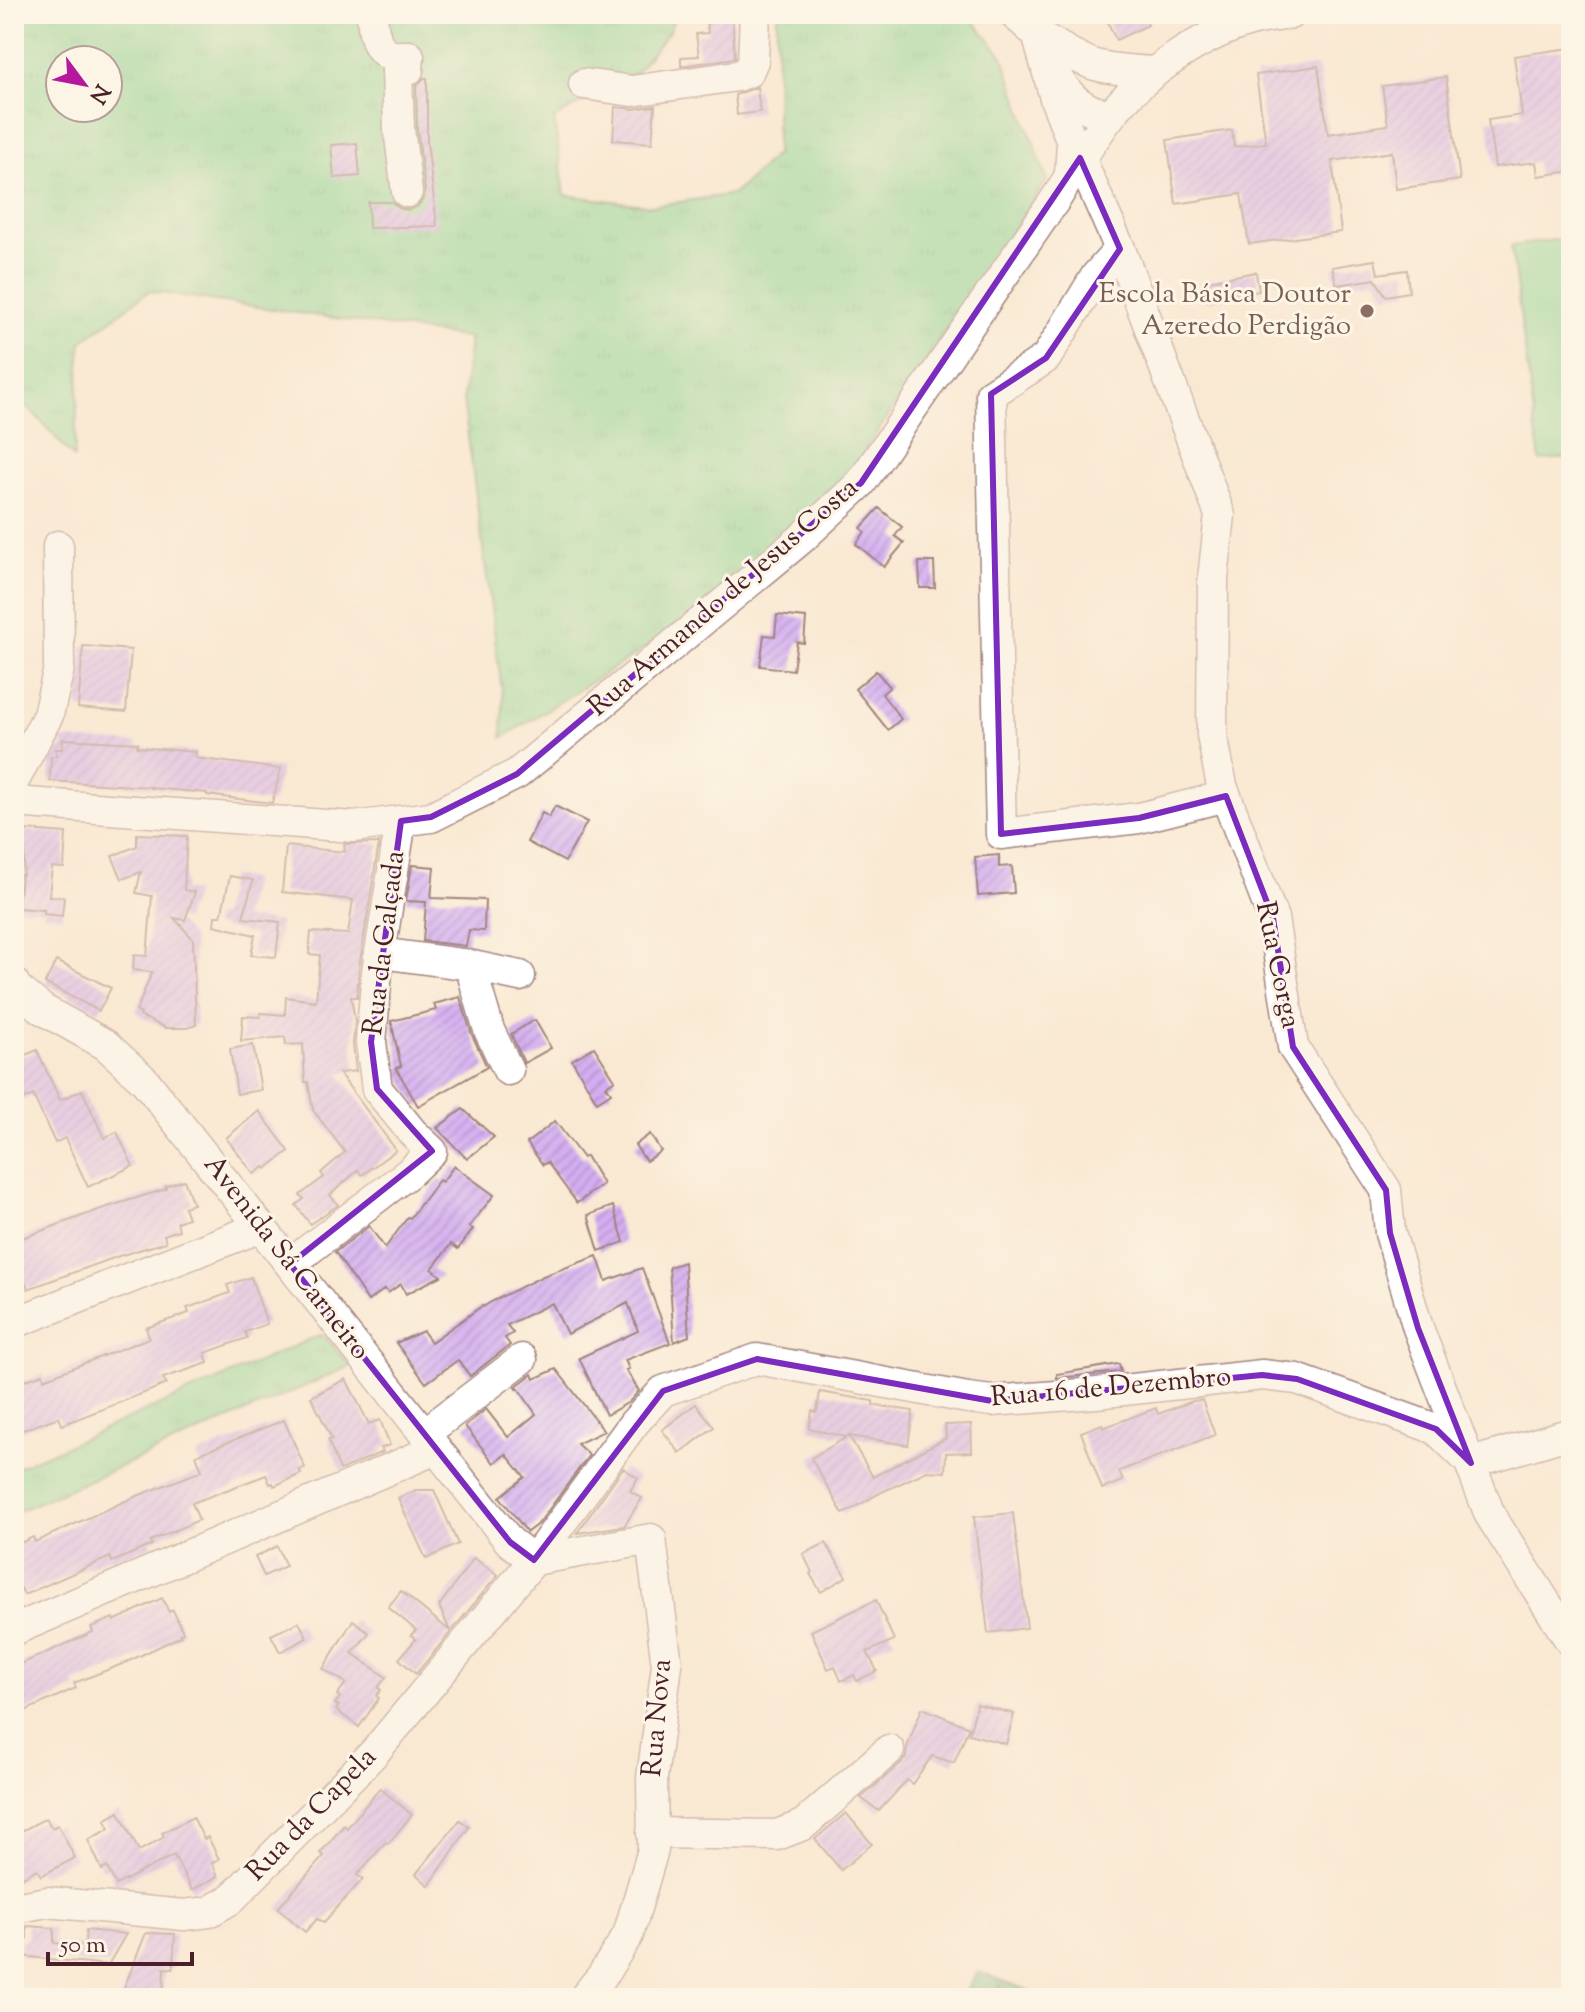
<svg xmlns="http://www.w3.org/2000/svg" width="1585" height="2012" font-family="'Sorts Mill Goudy',serif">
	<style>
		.grass { fill: url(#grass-tufts); stroke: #697b60; stroke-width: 2; fill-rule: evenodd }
		.forest { fill: url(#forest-firs); stroke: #5c6c55; stroke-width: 2 }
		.park { fill: #88d796; stroke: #697b60; stroke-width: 2 }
		.building { fill: url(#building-hatch) }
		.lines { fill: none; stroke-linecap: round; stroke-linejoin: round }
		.minor-casing { stroke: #a2847f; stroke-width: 33 }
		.minor { stroke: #fff; stroke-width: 30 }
		.marked { fill: none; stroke: #7b2cbf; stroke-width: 6; stroke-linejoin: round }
		.education-dot { fill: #8d6e63; stroke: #fcf5e5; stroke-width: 3 }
		.labels { text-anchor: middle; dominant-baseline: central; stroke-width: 6; stroke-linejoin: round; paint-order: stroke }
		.education-label { font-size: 28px; fill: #785e54; stroke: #fcf5e5; text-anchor: end }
		.street-label { font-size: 28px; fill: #4a1f2b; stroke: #fcf5e5 }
	</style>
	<defs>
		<pattern id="grass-tufts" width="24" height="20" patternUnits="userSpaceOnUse" patternTransform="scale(2)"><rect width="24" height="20" fill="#88d796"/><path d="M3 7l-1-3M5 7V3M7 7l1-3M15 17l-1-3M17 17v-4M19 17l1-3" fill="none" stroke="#77b881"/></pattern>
		<pattern id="forest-firs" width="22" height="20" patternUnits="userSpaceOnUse" patternTransform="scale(2)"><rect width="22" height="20" fill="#6eb87f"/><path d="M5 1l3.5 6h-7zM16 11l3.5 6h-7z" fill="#5c9568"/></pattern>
		<pattern id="building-hatch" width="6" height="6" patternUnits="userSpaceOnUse" patternTransform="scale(2)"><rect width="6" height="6" fill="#d3adf1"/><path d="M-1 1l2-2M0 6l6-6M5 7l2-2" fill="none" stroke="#b794cf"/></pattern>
	</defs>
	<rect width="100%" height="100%" fill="#fcf5e5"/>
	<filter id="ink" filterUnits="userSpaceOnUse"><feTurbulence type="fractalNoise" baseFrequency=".0125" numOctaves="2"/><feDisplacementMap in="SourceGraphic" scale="16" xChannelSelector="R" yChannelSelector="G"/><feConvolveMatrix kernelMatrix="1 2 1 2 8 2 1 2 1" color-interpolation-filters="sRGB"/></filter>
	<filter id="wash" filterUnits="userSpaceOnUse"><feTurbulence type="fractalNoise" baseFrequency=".006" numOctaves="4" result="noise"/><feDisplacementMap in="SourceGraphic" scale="32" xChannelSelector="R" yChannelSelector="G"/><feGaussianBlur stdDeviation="1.8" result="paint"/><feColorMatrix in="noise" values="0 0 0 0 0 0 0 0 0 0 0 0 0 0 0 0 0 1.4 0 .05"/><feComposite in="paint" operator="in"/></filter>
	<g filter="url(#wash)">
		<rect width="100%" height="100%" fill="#f9e9d3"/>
		<g class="grass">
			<path d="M 14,14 L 676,14 L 668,33 L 637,71 L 554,119 L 565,195 L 652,206 L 734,194 L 776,154 L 777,14 L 964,14 L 971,18 L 1002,55 L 1047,180 L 850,473 L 746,585 L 502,738 L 503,698 L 463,399 L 470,338 L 149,291 L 81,342 L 74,458 L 31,410 L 14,397 ZM 60,60 L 108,60 L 108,108 L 60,108 Z"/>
			<polygon points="322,1334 351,1366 14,1513 14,1464 16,1468"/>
		</g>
		<polygon class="forest" points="978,1972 1050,1998 961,1998"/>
		<polygon class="park" points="1571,238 1571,457 1540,461 1511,246"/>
		<g id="blocks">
			<g class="building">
				<polygon points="712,14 732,14 735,58 681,66 681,57 699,56 696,34 708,33 706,18 712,18"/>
				<polygon points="1104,14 1144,14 1148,25 1116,40"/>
				<polygon points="1571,48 1571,171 1538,176 1536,162 1495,167 1488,120 1522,115 1514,56"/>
				<polygon points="1318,66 1328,134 1388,125 1382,86 1446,77 1460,180 1396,189 1392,152 1332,161 1341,232 1249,244 1241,194 1176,204 1167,140 1232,130 1234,147 1266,143 1256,75"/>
				<polygon points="424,78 427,78 427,141 437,226 369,228 368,202 392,202 399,208 408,210 417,207 424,198 425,190 417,128 416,86"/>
				<polygon points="757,87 760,112 737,115 735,95"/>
				<polygon points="655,106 652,143 613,140 615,107 634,109"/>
				<polygon points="357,143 360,176 334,178 331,145"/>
				<polygon points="1375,260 1378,274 1407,270 1409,292 1386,296 1375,279 1337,285 1332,267"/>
				<polygon points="1256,272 1259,291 1207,301 1203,282"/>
				<polygon points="879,508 902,527 895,536 904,543 884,567 856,544 865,532 861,528"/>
				<polygon points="919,562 934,562 935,588 920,588"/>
				<polygon points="777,615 806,618 804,643 797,642 793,670 760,666 764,635 775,636"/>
				<polygon points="83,646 131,650 126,712 78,708"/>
				<polygon points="876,671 890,687 882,694 901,719 888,730 855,689"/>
				<polygon points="63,739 138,743 137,747 196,752 195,758 281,769 272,803 207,795 207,793 151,788 152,787 50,781 51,756 56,756 56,749 62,749"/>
				<polygon points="555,806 587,822 565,862 527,842 542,813 549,817"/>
				<polygon points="26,830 66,833 64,868 52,867 49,896 64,897 62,916 43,914 44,910 18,908 21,875 23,875"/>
				<polygon points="137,834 187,836 184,890 195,892 185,920 174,918 193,939 196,1025 187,1028 166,1028 140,1016 141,1014 136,1011 152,972 133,970 134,955 147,956 152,896 136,893 141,872 122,879 112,856 137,846"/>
				<polygon points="379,843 359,968 357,997 351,997 355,1021 353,1044 356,1071 339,1073 396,1150 362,1175 358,1170 330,1195 338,1205 310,1224 296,1205 304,1199 300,1195 324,1177 321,1173 345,1152 313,1110 308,1082 305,1082 303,1044 286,1045 285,1037 241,1041 243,1016 260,1017 261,1013 285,1015 286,997 316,1001 320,955 309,954 311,932 348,934 353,900 282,892 286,846 345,852 344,844"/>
				<polygon points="999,855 999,867 1012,866 1014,893 978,896 975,857"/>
				<polygon points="412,865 434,867 431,898 485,900 484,931 469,930 466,946 423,941 426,902 406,901"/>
				<polygon points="230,876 253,880 243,918 280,922 276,957 251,955 255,935 214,925 215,916 221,916"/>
				<polygon points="56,961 111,988 99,1011 45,983"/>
				<polygon points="460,997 472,1035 487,1067 418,1106 396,1068 401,1066 391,1021 436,1010 434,1004"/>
				<polygon points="535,1020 551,1048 524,1063 511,1034"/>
				<polygon points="253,1045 261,1090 237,1094 230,1049"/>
				<polygon points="594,1047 615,1080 606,1086 611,1093 597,1102 572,1060"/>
				<polygon points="37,1050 60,1100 82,1090 104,1138 117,1132 133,1166 88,1187 65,1138 55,1143 33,1095 14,1104 14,1060"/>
				<polygon points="463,1109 494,1137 467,1159 437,1128"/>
				<polygon points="259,1111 289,1151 266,1169 264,1167 254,1174 226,1138"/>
				<polygon points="555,1121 583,1158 586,1156 603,1184 577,1203 547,1162 543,1165 527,1143"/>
				<polygon points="650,1134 661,1151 646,1161 635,1145"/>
				<polygon points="454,1166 494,1195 469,1227 473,1229 458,1249 451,1244 432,1269 441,1276 406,1294 401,1284 388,1293 385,1289 368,1301 335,1252 369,1226 385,1248 408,1217 410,1218 439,1180 442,1182"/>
				<polygon points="184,1180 193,1204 184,1207 188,1218 177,1222 179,1230 164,1235 166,1242 119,1256 28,1289 26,1283 14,1287 14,1241 104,1208 166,1189 166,1186"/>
				<polygon points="613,1206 624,1242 599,1251 588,1215"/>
				<polygon points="597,1256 606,1281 642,1268 670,1343 625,1360 629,1369 626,1370 639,1391 629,1402 606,1415 579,1358 638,1331 628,1303 567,1334 552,1303 507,1325 513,1333 505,1338 510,1345 470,1376 458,1360 426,1383 396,1343 423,1331 431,1342 482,1306 483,1307 491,1302 543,1276"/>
				<polygon points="684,1262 689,1336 674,1342 669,1267"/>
				<polygon points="251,1277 267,1324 245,1332 247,1338 205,1353 208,1363 163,1378 167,1384 62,1425 59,1417 14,1433 14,1384 43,1374 44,1379 149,1338 146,1328 189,1313 187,1308 230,1293 227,1285"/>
				<polygon points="1119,1364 1121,1372 1057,1378 1057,1374"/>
				<polygon points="556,1369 604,1431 577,1444 589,1455 539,1523 527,1532 500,1497 525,1477 506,1454 494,1463 465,1426 486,1409 508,1437 536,1414 518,1388 517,1389 515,1387 532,1374 534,1379"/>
				<polygon points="346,1379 369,1424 380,1420 390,1445 381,1448 383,1452 340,1470 328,1440 332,1439 311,1397"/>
				<polygon points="820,1392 873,1401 873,1405 913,1411 908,1445 849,1436 873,1477 946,1438 945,1425 971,1424 972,1452 946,1453 945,1472 927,1471 882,1492 843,1514 811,1458 847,1437 809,1429 812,1411 817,1412"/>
				<polygon points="1202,1400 1215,1435 1119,1471 1123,1481 1102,1489 1081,1432 1102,1424 1103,1428 1156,1408 1158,1414 1193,1401"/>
				<polygon points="696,1404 714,1427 680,1453 662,1430"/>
				<polygon points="284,1420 305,1468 299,1470 301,1474 274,1486 273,1483 270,1484 266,1475 192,1503 199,1520 150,1541 152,1545 112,1562 110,1557 24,1595 21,1588 14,1592 14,1546 33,1537 35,1542 132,1498 202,1471 196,1455"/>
				<polygon points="623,1468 638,1478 630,1491 642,1498 624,1526 577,1533"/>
				<polygon points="416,1490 434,1490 458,1544 426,1559 398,1498"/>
				<polygon points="1013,1513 1027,1628 988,1633 974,1517"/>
				<polygon points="826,1543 846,1577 821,1592 810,1574 812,1572 803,1554"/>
				<polygon points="277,1546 286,1566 264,1576 255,1557"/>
				<polygon points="474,1558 498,1575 416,1674 399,1659 416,1639 411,1635 416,1630 388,1607 401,1591 450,1631 439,1606"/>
				<polygon points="162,1598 169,1612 173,1610 183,1632 180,1634 181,1636 125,1663 74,1683 76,1688 14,1716 14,1667 93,1632 91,1627 113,1618 114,1621"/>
				<polygon points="876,1600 894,1640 867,1652 877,1671 857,1681 854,1675 841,1681 835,1666 828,1669 811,1631"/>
				<polygon points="353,1620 369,1633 352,1653 386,1677 378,1688 381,1690 376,1696 379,1698 359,1727 336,1710 339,1706 335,1704 340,1697 337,1695 346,1683 323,1669"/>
				<polygon points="299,1622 307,1638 280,1652 271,1635"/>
				<polygon points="977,1704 1014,1714 1006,1744 969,1734"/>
				<polygon points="922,1708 969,1727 954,1763 932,1756 912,1784 907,1780 879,1811 861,1798 901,1763 906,1757 907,1747"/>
				<polygon points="380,1788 412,1815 388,1844 386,1842 357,1875 363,1879 324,1922 317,1919 305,1932 278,1908 324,1856 320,1853 344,1825 347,1828"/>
				<polygon points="119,1812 139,1851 164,1837 162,1833 193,1817 204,1839 208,1837 219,1859 212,1863 218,1876 192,1890 174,1855 116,1885 107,1867 102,1870 88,1840 109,1829 105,1820"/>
				<polygon points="846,1813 872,1844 841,1870 815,1839"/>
				<polygon points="46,1818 52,1828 58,1825 75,1858 41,1876 37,1869 14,1882 14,1835"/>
				<polygon points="460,1820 469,1827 429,1886 416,1874"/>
				<polygon points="27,1926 54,1928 54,1943 85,1946 86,1930 126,1934 108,1965 20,1956 21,1940 27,1940"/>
				<polygon points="146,1933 175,1934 173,1969 164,1968 163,1998 120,1998"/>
			</g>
		</g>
	</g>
	<g filter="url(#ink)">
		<use href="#blocks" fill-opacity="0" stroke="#a2847f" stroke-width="2"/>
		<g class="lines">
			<g class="minor-casing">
				<g id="minor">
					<path d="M 372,14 C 373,27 374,46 387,54 C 393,57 402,56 409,56 L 408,70 L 397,70 L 399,129 L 407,192"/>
					<polyline points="1014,14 1037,34 1055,98 1072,142 1070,174"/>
					<path d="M 1037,34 C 1056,45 1075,58 1095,65 C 1114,70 1135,71 1154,72"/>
					<path d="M 1054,68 C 1056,74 1059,81 1063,86 C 1073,101 1094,117 1113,112"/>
					<polyline points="584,84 632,91 737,76 748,72 753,61 755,14"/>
					<polyline points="1080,158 1120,249 1220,515 1213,579 1212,735 1222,786 1273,918 1293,1047 1386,1190 1390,1233 1418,1328 1490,1515 1571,1642"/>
					<polyline points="1120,249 1096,276 1046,358 991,394 1001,834 1139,818 1226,796"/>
					<polyline points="14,781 48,715 59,668 58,546"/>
					<path d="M 14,802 L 354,827 L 431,817 L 517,774 L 801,539 L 861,483 L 1057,197 C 1074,169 1091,141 1111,115 C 1143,74 1204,33 1254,20 C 1265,17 1278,16 1290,14"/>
					<polyline points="380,953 463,964 471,969 489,1030 508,1070"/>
					<polyline points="463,964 520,976"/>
					<polyline points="14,983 15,987 42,1009 106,1045 145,1081 510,1542 534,1560"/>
					<polyline points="290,1264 410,1172 432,1151 412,1132 377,1089 371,1042 377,971 401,821"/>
					<polyline points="14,1323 261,1227"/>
					<polyline points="424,1434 522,1359"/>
					<polyline points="1471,1463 1571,1433"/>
					<polyline points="534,1560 651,1539 667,1665 652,1778 653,1850 628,1935 602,1976 584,1998"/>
					<polyline points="14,1630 436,1449"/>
					<polyline points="652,1833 777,1835 803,1825 889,1750"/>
					<polyline points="14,1908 47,1902 184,1915 209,1912 231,1899 373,1754 534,1560 634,1423 663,1391 757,1359 968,1398 992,1401 1096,1393 1262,1375 1297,1379 1436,1429 1471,1463"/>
				</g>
			</g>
			<use href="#minor" class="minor"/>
		</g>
	</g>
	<path d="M0 0H1585V2012H0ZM 1080,158 L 1120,249 L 1046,358 L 991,394 L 1001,834 L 1139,818 L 1226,796 L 1273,918 L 1293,1047 L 1386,1190 L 1390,1233 L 1418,1328 L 1471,1463 L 1436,1429 L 1297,1379 L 1262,1375 L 992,1401 L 757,1359 L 663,1391 L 534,1560 L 510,1542 L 290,1264 L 432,1151 L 377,1089 L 371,1042 L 401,821 L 431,817 L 517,774 L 861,483 Z" fill="#f9e9d3" fill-opacity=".55" fill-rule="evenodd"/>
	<path class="marked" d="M 1080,158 L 1120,249 L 1046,358 L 991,394 L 1001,834 L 1139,818 L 1226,796 L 1273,918 L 1293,1047 L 1386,1190 L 1390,1233 L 1418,1328 L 1471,1463 L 1436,1429 L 1297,1379 L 1262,1375 L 992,1401 L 757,1359 L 663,1391 L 534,1560 L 510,1542 L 290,1264 L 432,1151 L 377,1089 L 371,1042 L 401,821 L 431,817 L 517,774 L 861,483 Z"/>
	<circle class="education-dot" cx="1367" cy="311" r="8"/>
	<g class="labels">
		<g class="education-label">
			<text x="1351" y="295">Escola Básica Doutor<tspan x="1351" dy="32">Azeredo Perdigão</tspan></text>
		</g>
		<g class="street-label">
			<text transform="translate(724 598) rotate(-41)">Rua Armando de Jesus Costa</text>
			<text transform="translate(385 943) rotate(-83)">Rua da Calçada</text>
			<text transform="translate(1277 965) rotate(78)">Rua Corga</text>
			<text transform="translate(286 1258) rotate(52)">Avenida Sá Carneiro</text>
			<text transform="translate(1111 1388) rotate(-5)">Rua 16 de Dezembro</text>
			<text transform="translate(658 1718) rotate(-85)">Rua Nova</text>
			<text transform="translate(312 1815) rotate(-46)">Rua da Capela</text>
		</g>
	</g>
	<rect width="1585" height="2012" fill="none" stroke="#fcf5e5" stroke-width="48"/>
	<g transform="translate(84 84) rotate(122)"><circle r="38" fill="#fcf5e5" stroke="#b59f9b" stroke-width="2"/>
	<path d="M0-6L14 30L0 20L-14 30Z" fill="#b5179e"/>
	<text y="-12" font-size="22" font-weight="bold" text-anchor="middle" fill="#4a1f2b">N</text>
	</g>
	<path d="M48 1952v12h144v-12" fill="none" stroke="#4a1f2b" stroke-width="4"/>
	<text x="60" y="1952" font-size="24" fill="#4a1f2b" stroke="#fcf5e5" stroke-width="6" paint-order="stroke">50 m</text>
</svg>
